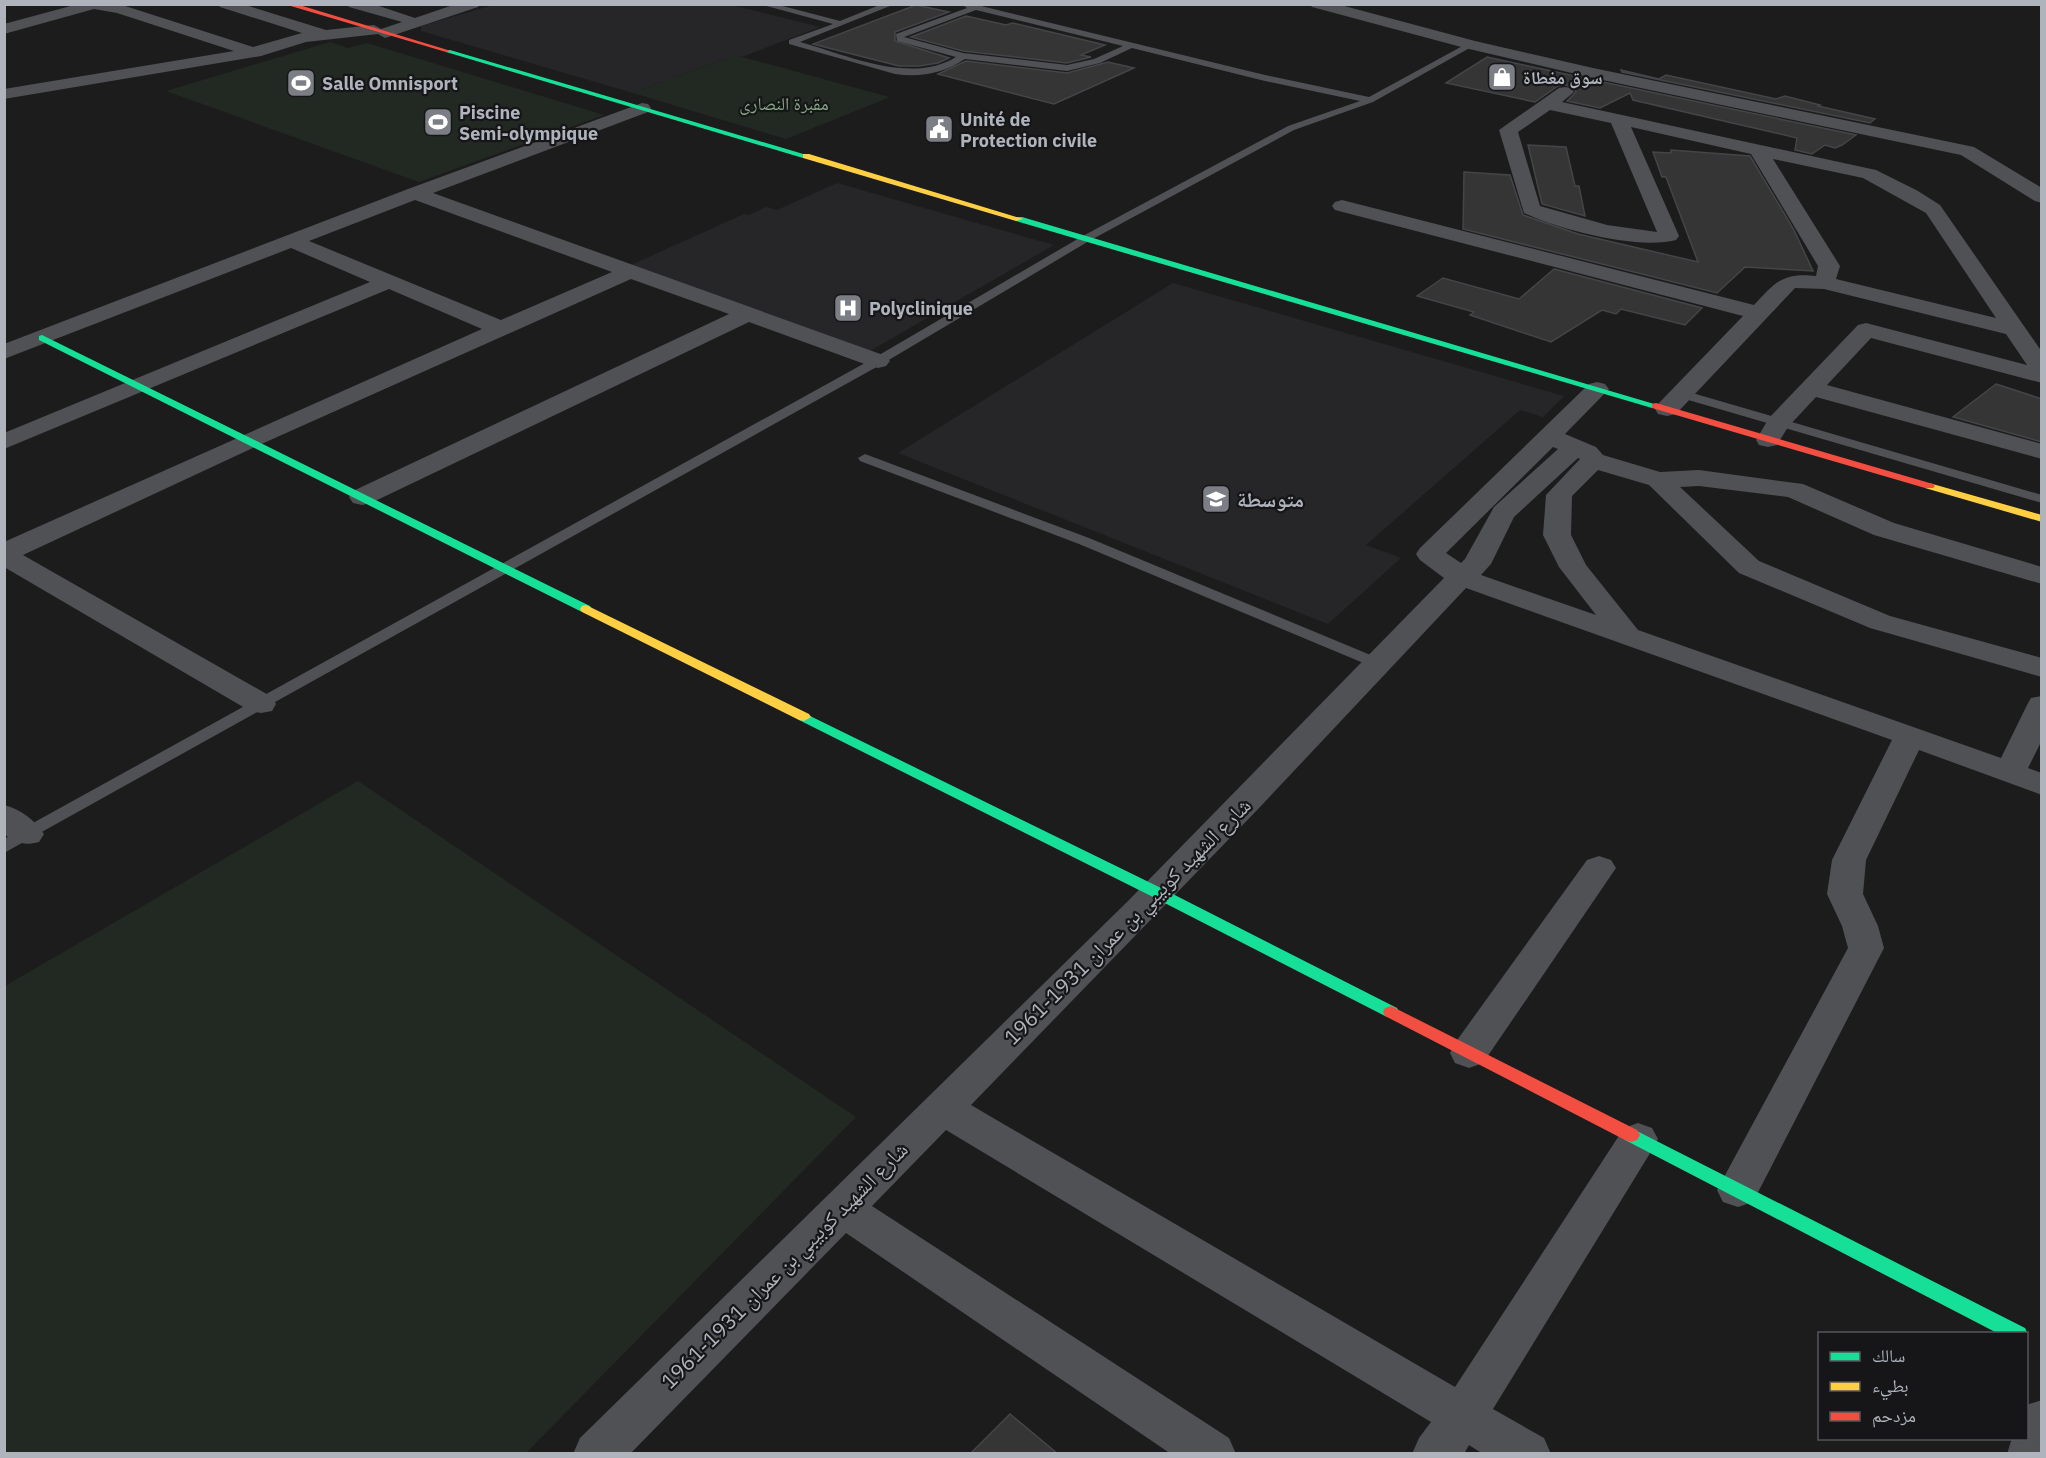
<svg xmlns="http://www.w3.org/2000/svg" width="2046" height="1458" font-family="'IBM Plex Sans','Noto Naskh Arabic',sans-serif">
	<style>
		.built { fill: #262628 }
		.green { fill: #222922 }
		.building { fill: #353536; stroke: #444548; stroke-width: 1.5 }
		.lines { fill: none; stroke-linecap: round; stroke-linejoin: round }
		.lane { fill: #505155; fill-rule: evenodd }
		.street { fill: #505155; fill-rule: evenodd }
		.fast { fill: #16e098; fill-rule: evenodd }
		.slow { fill: #ffcf43; fill-rule: evenodd }
		.jam { fill: #f24e42; fill-rule: evenodd }
		.labels { text-anchor: middle; dominant-baseline: central; stroke-width: 4.5; stroke-linejoin: round; paint-order: stroke }
		.far-poi-label { font-size: 18px; font-weight: bold; fill: #aeb3bc; stroke: #161618; text-anchor: start }
		.far-park-label { font-size: 18px; fill: #86a685; stroke: #161618 }
		.poi-label { font-size: 21px; font-weight: bold; fill: #aeb3bc; stroke: #161618; text-anchor: start }
		.street-label { font-size: 21px; fill: #aeb3bc; stroke: #161618 }
	</style>
	<rect width="100%" height="100%" fill="#1c1c1c"/>
	<g class="built">
		<polygon points="728,4 820,27 742,57 735,55 633,93 421,31 421,26 493,5"/>
		<polygon points="837,183 1054,245 870,351 631,265 744,214 749,215 766,207 777,210"/>
		<polygon points="1173,283 1564,396 1543,417 1520,410 1366,545 1401,558 1328,624 898,453"/>
	</g>
	<g class="green">
		<polygon points="330,42 348,48 367,43 604,115 419,182 166,91"/>
		<polygon points="735,55 889,97 890,97 786,139 633,93"/>
		<polygon points="358,781 856,1117 526,1453 5,1453 5,986"/>
	</g>
	<g class="building">
		<polygon points="916,5 949,12 895,32 895,41 949,58 938,63 919,66 899,66 813,44"/>
		<polygon points="966,16 1006,25 1013,23 1105,45 1081,55 1091,57 1067,63 963,51 911,37"/>
		<polygon points="1487,57 1593,80 1856,135 1842,145 1835,148 1825,145 1812,154 1795,150 1797,138 1633,100 1630,93 1600,108 1567,101 1576,92 1573,87 1565,85 1558,86 1535,102 1446,83"/>
		<polygon points="966,61 1067,73 1108,62 1134,68 1054,104 938,74"/>
		<polygon points="1621,70 1659,79 1666,75 1776,99 1785,96 1820,105 1818,106 1875,119 1870,123 1622,72"/>
		<polygon points="1528,145 1566,147 1575,186 1579,186 1585,216 1542,204"/>
		<polygon points="1671,150 1750,156 1794,230 1813,271 1745,267 1717,293 1463,229 1464,172 1510,175 1523,215 1578,234 1698,262 1666,177 1662,177 1653,152 1671,153"/>
		<polygon points="1554,269 1702,308 1685,325 1621,309 1616,314 1602,310 1551,342 1470,315 1474,312 1417,296 1443,278 1519,299"/>
		<polygon points="1996,384 2042,399 2042,442 1953,417"/>
		<polygon points="1010,1414 1058,1454 970,1454"/>
	</g>
	<g class="lines">
		<g class="lane">
			<path d="M 759,4 L 775,4 L 840,21 L 882,4 L 895,4 L 800,42 C 847,55 911,85 956,57 L 897,41 L 896,34 L 967,8 L 961,4 L 973,4 L 1265,75 L 1369,97 L 1468,43 L 1475,45 L 1373,102 L 1294,130 L 1089,241 L 882,364 L 4,853 L 4,839 L 874,358 L 1081,237 L 1288,126 L 1360,101 L 1265,81 L 1132,48 L 1100,63 L 1067,71 L 965,59 C 944,73 920,78 895,74 L 789,44 L 789,40 L 833,24 ZM 976,10 L 1123,46 L 1094,59 L 1067,65 L 963,53 L 904,37 Z"/>
			<polygon points="1682,390 2042,495 2042,503 1678,397 1676,394 1678,391"/>
			<polygon points="865,454 1089,538 1385,661 1387,664 1379,669 1373,667 1079,544 860,461 858,458"/>
		</g>
		<g class="street">
			<polygon points="78,4 119,4 253,47 302,33 220,7 218,4 242,4 326,30 374,25 381,29 402,22 349,7 347,4 373,4 415,18 456,4 480,4 478,7 385,38 378,34 306,42 261,56 4,99 4,89 234,51 117,13 94,9 4,34 4,24"/>
			<polygon points="1310,4 1337,4 1475,41 1593,68 1974,147 2042,188 2042,203 2035,201 1961,155 1593,78 1465,48 1312,7"/>
			<path d="M 1565,87 L 1571,88 L 1574,92 L 1562,102 L 1876,170 L 1918,191 L 1940,205 L 2042,352 L 2042,383 L 1871,338 L 1827,385 L 2042,444 L 2042,459 L 1816,397 L 1788,427 L 1777,445 L 1768,447 L 1759,445 L 1756,440 L 1769,418 L 1858,325 L 1866,323 L 2027,365 L 2006,334 L 1824,289 L 1795,288 L 1676,414 L 1667,416 L 1658,414 L 1655,409 L 1658,404 L 1743,316 L 1335,210 L 1332,206 L 1335,202 L 1342,200 L 1754,305 C 1775,283 1782,272 1816,276 L 1818,266 L 1751,154 L 1631,127 L 1679,236 L 1676,240 C 1637,250 1561,230 1524,213 L 1499,130 L 1559,88 ZM 1550,110 L 1611,123 L 1657,232 L 1607,225 L 1540,206 L 1518,132 ZM 1773,159 L 1863,178 L 1926,213 L 1996,318 L 1836,279 L 1840,266 Z"/>
			<path d="M 642,103 L 648,104 L 651,108 L 648,112 L 433,193 L 886,356 L 890,361 L 886,366 L 878,368 L 870,366 L 749,322 L 371,503 L 362,505 L 353,503 L 349,497 L 353,491 L 729,314 L 631,279 L 257,446 L 23,555 L 272,697 L 276,704 L 272,711 L 261,713 L 250,711 L 4,567 L 4,542 L 482,329 L 389,289 L 4,449 L 4,433 L 370,282 L 291,248 L 4,359 L 4,344 L 408,189 ZM 415,200 L 612,272 L 501,320 L 309,241 Z"/>
			<path d="M 1597,382 L 1605,384 L 1609,389 L 1565,434 L 1596,447 L 1603,455 L 1660,472 L 1699,470 L 1803,484 L 1894,523 L 2042,567 L 2042,584 L 1874,535 L 1788,497 L 1699,486 L 1680,487 L 1759,561 L 1890,616 L 2042,658 L 2042,677 L 1870,628 L 1739,573 L 1649,485 L 1598,470 L 1572,496 L 1571,535 L 1586,565 L 1638,630 L 2001,758 L 2027,705 L 2031,698 L 2042,696 L 2042,740 L 2028,768 L 2042,773 L 2042,795 L 1919,750 L 1866,860 L 1863,894 L 1878,926 L 1884,948 L 1753,1202 L 1738,1207 L 1723,1202 L 1717,1190 L 1848,948 L 1842,926 L 1827,894 L 1832,860 L 1892,740 L 1466,588 L 1260,807 L 971,1105 L 1455,1387 L 1624,1128 L 1638,1123 L 1652,1128 L 1658,1139 L 1652,1150 L 1493,1409 L 1544,1438 L 1551,1454 L 1483,1454 L 1469,1445 L 1464,1454 L 1412,1454 L 1419,1438 L 1431,1422 L 946,1130 L 872,1206 L 1229,1438 L 1236,1454 L 1171,1454 L 846,1233 L 630,1454 L 573,1454 L 580,1438 L 1128,901 L 1444,578 L 1420,560 L 1416,554 L 1420,548 L 1589,384 ZM 1553,447 L 1558,449 L 1494,507 L 1465,559 L 1461,563 L 1446,553 ZM 1578,458 L 1580,459 L 1546,495 L 1543,535 L 1559,567 L 1596,615 L 1481,575 L 1491,564 L 1514,517 Z"/>
			<path d="M 4,805 C 20,809 35,820 44,834 L 39,842 C 24,846 16,843 4,834 Z"/>
			<polygon points="1599,856 1611,860 1616,868 1483,1063 1469,1068 1455,1063 1450,1053 1455,1043 1587,860"/>
			<polygon points="2042,1400 2042,1454 2007,1454 2012,1438 2026,1438 2026,1405"/>
		</g>
		<g class="fast">
			<polygon points="446,50 450,50 810,156 803,158 446,52"/>
			<polygon points="1016,217 1022,217 1661,406 1660,408 1652,408 1016,221"/>
			<polygon points="42,335 590,606 592,609 590,612 582,612 39,340 39,336"/>
			<polygon points="804,713 1161,888 1397,1008 1399,1012 1397,1016 1391,1018 1385,1016 1151,896 799,720 797,717 799,714"/>
			<polygon points="1631,1128 2025,1328 2028,1334 2026,1336 2026,1334 1999,1334 1625,1140 1622,1135 1625,1130"/>
		</g>
		<g class="slow">
			<polygon points="803,154 809,154 1023,219 1016,221 803,158"/>
			<polygon points="1929,483 2042,515 2042,522 1925,488 1925,484"/>
			<polygon points="586,605 809,714 811,717 804,721 799,720 582,612 580,609 582,606"/>
		</g>
		<g class="jam">
			<polygon points="284,4 296,4 451,51 446,52"/>
			<polygon points="1656,403 1933,484 1935,486 1933,488 1925,488 1652,408 1652,404"/>
			<polygon points="1391,1006 1637,1130 1640,1135 1637,1140 1631,1142 1625,1140 1385,1016 1383,1012 1385,1008"/>
		</g>
	</g>
	<defs>
		<g id="shop-square" transform="scale(1.5)"><rect x="-9" y="-9" width="18" height="18" rx="4" fill="#7b7e84" stroke="#161618"/><path d="M-5-2.5h2.3a2.7 3.5 0 0 1 5.4 0H5L5.5 6h-11ZM-1.5-2.5h3a1.5 2.3 0 0 0-3 0Z" fill="#fff"/></g>
		<g id="stadium-square" transform="scale(1.5)"><rect x="-9" y="-9" width="18" height="18" rx="4" fill="#7b7e84" stroke="#161618"/><path d="M0-5a6.5 5 0 1 0 0 10a6.5 5 0 1 0 0-10ZM-3.5-1.8h7v3.6h-7Z" fill="#fff"/></g>
		<g id="civic-square" transform="scale(1.5)"><rect x="-9" y="-9" width="18" height="18" rx="4" fill="#7b7e84" stroke="#161618"/><path d="M-.6-6.5H3V-4.5H.6V-3L4-1V1h2V6H-6V1h2V-1L-.6-3ZM-1.2 2.5V6h2.4V2.5Z" fill="#fff"/></g>
		<g id="hospital-square" transform="scale(1.5)"><rect x="-9" y="-9" width="18" height="18" rx="4" fill="#7b7e84" stroke="#161618"/><path d="M-5-5h3v3.5h4V-5h3V5h-3V1.5h-4V5h-3Z" fill="#fff"/></g>
		<g id="school-square" transform="scale(1.5)"><rect x="-9" y="-9" width="18" height="18" rx="4" fill="#7b7e84" stroke="#161618"/><path d="M0-5L7-2L0 1L-7-2ZM-4 1L0 2.5L4 1V4Q0 6-4 4Z" fill="#fff"/></g>
	</defs>
	<g fill-rule="evenodd">
		<use href="#shop-square" x="1502" y="77"/>
		<use href="#stadium-square" x="301" y="83"/>
		<use href="#stadium-square" x="438" y="122"/>
		<use href="#civic-square" x="939" y="129"/>
		<use href="#hospital-square" x="848" y="308"/>
		<use href="#school-square" x="1216" y="499"/>
	</g>
	<g class="labels">
		<g class="far-poi-label">
			<text x="1523" y="77">سوق مغطاة</text>
			<text x="322" y="83">Salle Omnisport</text>
			<text x="459" y="112">Piscine<tspan x="459" dy="21">Semi-olympique</tspan></text>
			<text x="960" y="119">Unité de<tspan x="960" dy="21">Protection civile</tspan></text>
			<text x="869" y="308">Polyclinique</text>
		</g>
		<g class="far-park-label">
			<text x="784" y="103">مقبرة النصارى</text>
		</g>
		<g class="poi-label">
			<text x="1237" y="499">متوسطة</text>
		</g>
		<g class="street-label">
			<text transform="translate(1127 921) rotate(-45)">شارع الشهيد كوبيبي بن عمران 1931-1961</text>
			<text transform="translate(784 1265) rotate(-45)">شارع الشهيد كوبيبي بن عمران 1931-1961</text>
		</g>
	</g>
	<rect width="2046" height="1458" fill="none" stroke="#aeb3bc" stroke-width="12"/>
	<rect x="1818" y="1332" width="210" height="108" fill="#161618" stroke="#53555a" stroke-width="1.5"/>
	<rect x="1830" y="1352" width="30" height="9" fill="#16e098" stroke="#53555a" stroke-width="1.5"/>
	<text x="1872" y="1362" font-size="18" fill="#aeb3bc">سالك</text>
	<rect x="1830" y="1382" width="30" height="9" fill="#ffcf43" stroke="#53555a" stroke-width="1.5"/>
	<text x="1872" y="1392" font-size="18" fill="#aeb3bc">بطيء</text>
	<rect x="1830" y="1412" width="30" height="9" fill="#f24e42" stroke="#53555a" stroke-width="1.5"/>
	<text x="1872" y="1422" font-size="18" fill="#aeb3bc">مزدحم</text>
</svg>
